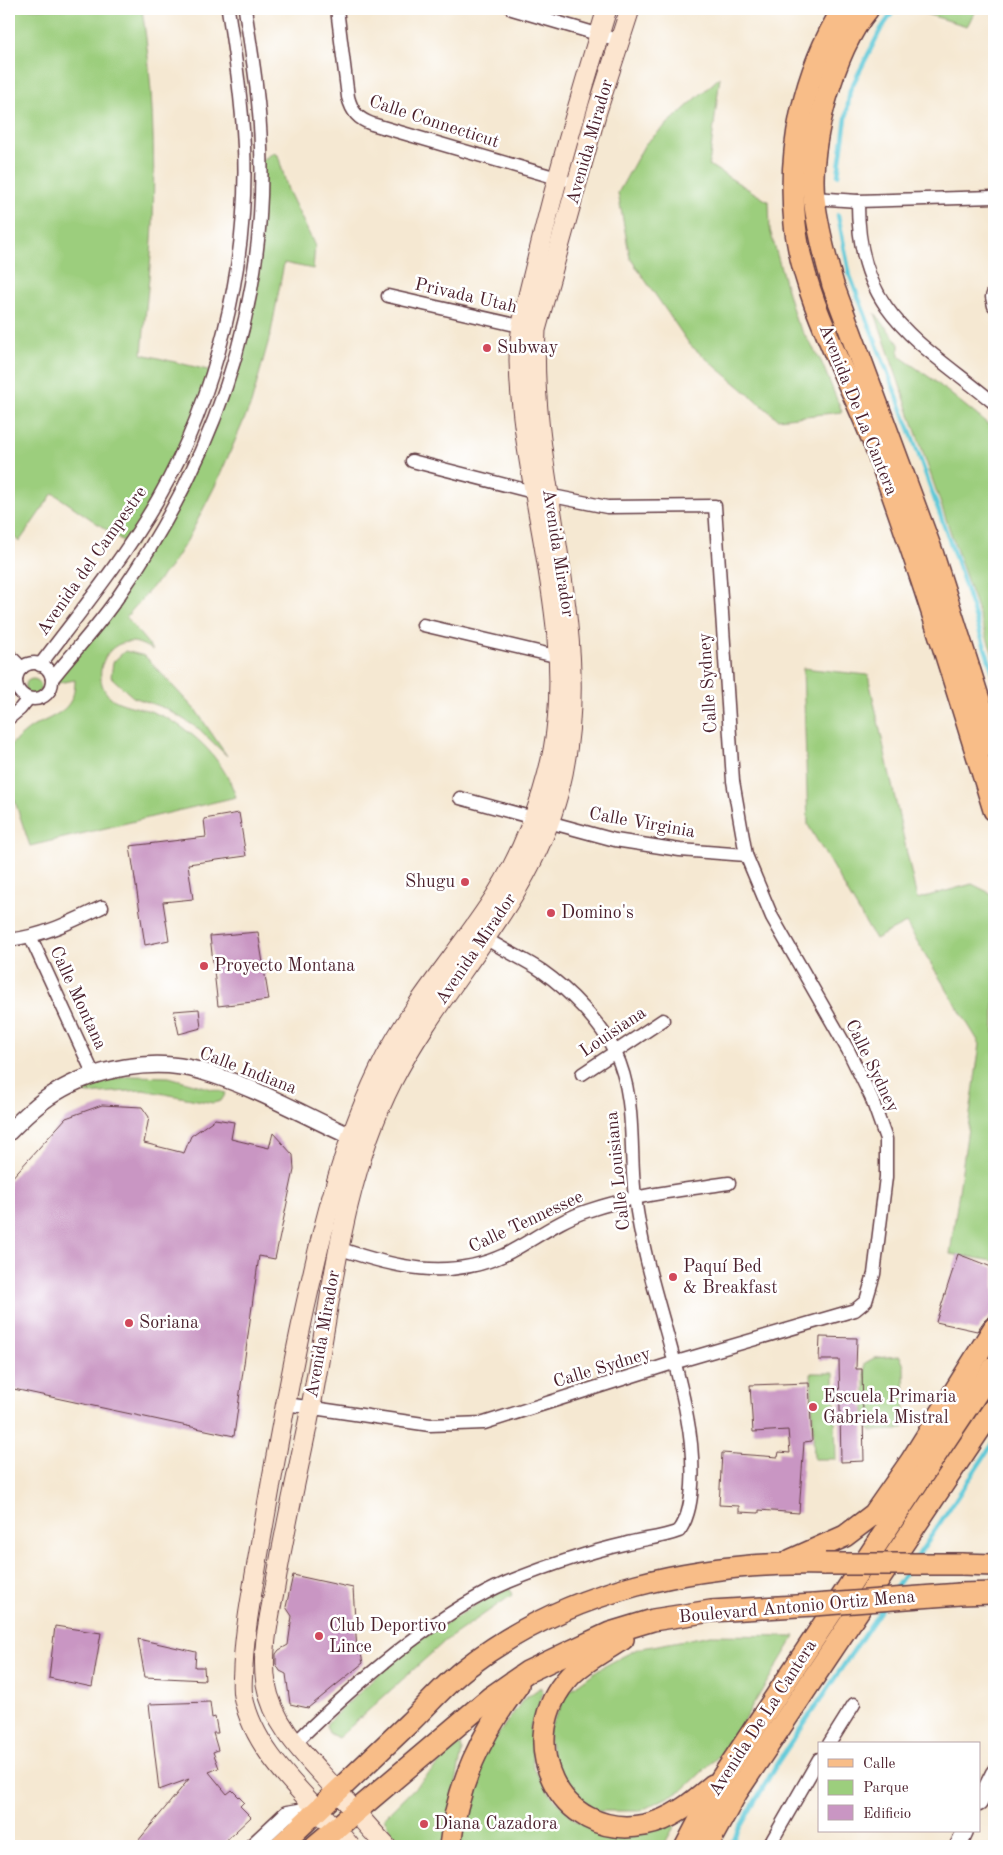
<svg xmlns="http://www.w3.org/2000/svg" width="1003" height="1855" font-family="'Old Standard TT',serif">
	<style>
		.green { fill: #9cce7d; stroke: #737654 }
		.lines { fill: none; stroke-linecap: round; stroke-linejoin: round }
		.stream { stroke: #5ec9d8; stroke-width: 4.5 }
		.building { fill: #c996c3 }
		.minor-casing { stroke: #643d44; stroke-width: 15 }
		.tertiary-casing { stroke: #643d44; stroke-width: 19 }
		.secondary-casing { stroke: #643d44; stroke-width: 21 }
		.primary-casing { stroke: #643d44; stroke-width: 24 }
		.minor { stroke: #fff; stroke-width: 12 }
		.tertiary { stroke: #fff; stroke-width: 16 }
		.secondary { stroke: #fce5cf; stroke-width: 19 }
		.primary { stroke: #f8bd88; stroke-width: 21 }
		.primary-bridge-casing { stroke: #643d44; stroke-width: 24; stroke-linecap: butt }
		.primary-bridge { stroke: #f8bd88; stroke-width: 21 }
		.poi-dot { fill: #d1495b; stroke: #fff; stroke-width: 2 }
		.labels { text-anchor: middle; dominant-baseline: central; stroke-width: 5; stroke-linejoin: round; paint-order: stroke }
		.street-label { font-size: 18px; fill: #4a1f2b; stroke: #fff }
		.poi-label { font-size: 18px; fill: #4a1f2b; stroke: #fff; text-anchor: start }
	</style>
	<rect width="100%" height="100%" fill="#fff"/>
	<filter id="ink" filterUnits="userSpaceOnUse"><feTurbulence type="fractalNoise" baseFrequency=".02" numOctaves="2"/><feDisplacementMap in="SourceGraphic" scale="10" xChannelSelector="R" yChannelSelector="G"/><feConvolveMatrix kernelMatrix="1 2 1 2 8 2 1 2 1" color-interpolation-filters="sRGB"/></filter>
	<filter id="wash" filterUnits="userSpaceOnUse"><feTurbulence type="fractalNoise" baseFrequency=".0096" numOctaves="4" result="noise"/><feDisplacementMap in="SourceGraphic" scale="20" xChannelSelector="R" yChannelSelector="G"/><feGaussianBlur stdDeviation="1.12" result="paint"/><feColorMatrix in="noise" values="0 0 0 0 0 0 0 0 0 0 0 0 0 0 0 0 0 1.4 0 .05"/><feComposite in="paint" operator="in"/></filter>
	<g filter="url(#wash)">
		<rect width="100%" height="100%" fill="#f5e8d2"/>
		<g class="green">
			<path d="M 9,9 L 142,9 C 153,80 155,153 153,225 C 151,268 145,311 142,354 L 216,372 L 133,548 L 53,493 L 19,542 L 9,531 Z"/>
			<polygon points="909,9 977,9 967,26"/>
			<polygon points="720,77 709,165 769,202 770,230 796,321 821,361 842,412 778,419 690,345 630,258 618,193 645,144"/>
			<path d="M 273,153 L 278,155 L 288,190 L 315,246 L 313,269 L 284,263 L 271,332 L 251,404 L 217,482 L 188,539 L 170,567 L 126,617 L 153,650 C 147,647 138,642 132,642 C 104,640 90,679 110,697 C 120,705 138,707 150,711 C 189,725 223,757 236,797 L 30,846 L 9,784 L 9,746 C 18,739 27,729 38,724 C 60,713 75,708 75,680 L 53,684 L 172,516 L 243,343 L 261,161 Z"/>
			<polygon points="875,313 899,344 899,356 932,379 994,429 994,658"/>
			<polygon points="125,651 145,656 197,712 227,756 199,729 167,709 133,697 111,677 113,662"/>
			<polygon points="803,668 868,675 917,899 972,884 994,895 994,1261 950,1254 980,1044 906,923 875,939 808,825"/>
			<circle cx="33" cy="687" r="8"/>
			<polygon points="133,1076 169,1077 226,1093 221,1101 213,1103 143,1090 86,1094 83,1090 101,1081"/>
			<polygon points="900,1356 904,1366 905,1427 899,1430 871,1431 865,1423 865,1363 874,1358"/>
			<polygon points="811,1373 834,1373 836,1459 814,1459"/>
			<polygon points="508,1585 512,1595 445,1641 338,1738 329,1733 326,1725 330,1720 408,1647"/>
			<polygon points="711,1635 795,1636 727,1748 684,1789 640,1811 596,1811 556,1775 548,1731 568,1692 599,1669 637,1649"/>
			<polygon points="541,1687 543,1693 530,1727 533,1767 551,1795 576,1821 677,1822 663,1846 459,1846 466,1801 478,1762 523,1700"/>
			<polygon points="457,1746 461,1746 462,1751 444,1846 399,1846 384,1818"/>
		</g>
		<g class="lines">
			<g class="stream">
				<polyline points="838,175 850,90 881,29 895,9"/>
				<polyline points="838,215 850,276 911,433 962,576 994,676"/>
				<polyline points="917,1557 994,1442"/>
				<polyline points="893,1592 907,1571"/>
				<polyline points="729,1846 778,1762 883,1607"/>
			</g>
		</g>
		<g id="blocks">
			<g class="building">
				<polygon points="239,813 246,856 188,864 193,899 163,902 169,940 145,945 130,846 206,837 204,819"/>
				<polygon points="258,932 269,1000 218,1006 210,936"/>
				<polygon points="199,1009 201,1028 179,1034 174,1011"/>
				<polygon points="102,1105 142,1107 149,1117 144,1143 184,1153 191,1136 215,1119 234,1122 231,1139 269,1148 273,1133 293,1155 294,1170 275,1259 259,1256 234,1436 9,1388 9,1181 66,1118"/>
				<polygon points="958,1254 994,1268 994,1304 990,1316 984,1321 977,1331 936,1322"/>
				<polygon points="820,1337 857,1338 856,1369 862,1369 864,1461 841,1462 839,1360 819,1360"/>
				<polygon points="809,1383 812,1441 804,1442 799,1513 759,1510 759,1513 739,1512 739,1506 719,1505 722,1453 778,1457 779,1452 790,1453 788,1430 753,1432 750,1385"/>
				<polygon points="293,1575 353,1588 357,1651 360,1649 363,1663 308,1708 290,1704 286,1674 280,1671 276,1664 276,1654 279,1650 288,1645 292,1616 286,1607"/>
				<polygon points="55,1626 101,1633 92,1687 49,1678"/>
				<polygon points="138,1639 196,1652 195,1667 204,1667 205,1680 145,1677"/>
				<polygon points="210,1702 212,1718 215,1717 218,1733 213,1733 218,1750 213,1752 219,1768 209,1772 227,1794 232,1790 244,1802 240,1806 251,1817 220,1846 143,1846 138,1841 189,1779 159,1790 149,1704"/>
			</g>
		</g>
	</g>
	<g filter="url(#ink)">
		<use href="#blocks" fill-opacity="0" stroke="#643d44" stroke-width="1"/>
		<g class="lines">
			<g class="minor-casing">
				<g id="minor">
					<path d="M 337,9 L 348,97 C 352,112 358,119 372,124 L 564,180"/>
					<polyline points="512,9 621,41"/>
					<polyline points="814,198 858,201 994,197"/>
					<path d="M 858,201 C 857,314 918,340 994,403"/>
					<polyline points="994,291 992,297 994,306"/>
					<polyline points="388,296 529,328"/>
					<polyline points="423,625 564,658"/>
					<polyline points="9,655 22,668"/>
					<circle cx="34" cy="681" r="18"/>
					<path d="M 40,665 C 81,611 124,558 158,499 C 216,397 249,265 244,147 C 242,101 235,55 228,9"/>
					<path d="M 52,679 C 74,651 100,624 120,594 C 212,461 267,311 261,148 C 260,101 252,55 245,9"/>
					<polyline points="9,718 20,709 28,699"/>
					<polyline points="460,798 615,840 680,850 746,855"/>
					<polyline points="31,938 93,1073"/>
					<path d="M 9,940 C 43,936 71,922 102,907"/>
					<polyline points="582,1074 663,1020"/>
					<path d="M 338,1248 C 393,1267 448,1281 504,1255 C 532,1241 557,1221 587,1211 C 633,1195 681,1190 729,1183"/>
					<polyline points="286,1404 430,1425 484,1423 673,1363 855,1310 866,1301 874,1274 886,1177 886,1139 871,1097 848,1050 772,917 746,855 733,781 715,506 607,507 533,492 412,461"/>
					<path d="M 294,1744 C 352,1687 434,1614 508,1582 C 545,1567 585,1553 624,1544 C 642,1539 661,1538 679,1531 C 698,1506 693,1448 687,1417 C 674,1343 644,1272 635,1197 C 629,1149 637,1098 615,1052 C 601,1023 569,990 542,971 C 523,958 500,949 481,935"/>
					<polyline points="829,1744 854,1704"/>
					<polyline points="769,1846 819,1759"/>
				</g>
			</g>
			<g class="tertiary-casing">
				<g id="tertiary">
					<path d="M 9,1132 C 23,1118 38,1103 55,1093 C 95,1068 155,1057 201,1071 C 257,1087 308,1118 361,1141"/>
					<polyline points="979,1803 994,1773"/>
					<polyline points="253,1846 287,1814 317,1809"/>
					<polyline points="958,1846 965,1831"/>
				</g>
			</g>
			<g class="secondary-casing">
				<g id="secondary">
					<path d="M 350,1846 C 313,1800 255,1757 243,1696 C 241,1687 243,1676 243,1667 C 245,1624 254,1582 261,1540 C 275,1460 289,1379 307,1299 C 325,1216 346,1134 385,1058 C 416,999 460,951 496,895 C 523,852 543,800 553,750 C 577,622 521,489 519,360 C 519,324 530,289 538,255 C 558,172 582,90 607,9"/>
					<path d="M 386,1846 C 369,1828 353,1809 337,1791 C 310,1760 273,1727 266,1684 C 261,1652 269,1618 275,1587 C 284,1533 296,1480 307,1427 C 331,1310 338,1188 393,1080 C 444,981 530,902 559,791 C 599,636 528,486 536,330 L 597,111 L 630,9"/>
				</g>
			</g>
			<g class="primary-casing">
				<g id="primary">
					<path d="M 843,9 C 804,72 787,150 795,224 C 803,301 850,379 877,451 C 920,569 957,690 994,810"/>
					<path d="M 868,9 C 833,51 808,145 814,199 C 818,229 825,257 833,285 L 932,552 L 994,747"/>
					<polyline points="791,1560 845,1536 874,1514 911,1461 994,1328"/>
					<polyline points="961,1564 994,1565"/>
					<polyline points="960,1594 994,1593"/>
					<path d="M 623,1639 C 606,1650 584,1661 570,1676 C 512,1738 557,1842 645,1825 C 672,1820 693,1802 713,1785"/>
					<path d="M 280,1846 C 323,1805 366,1764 409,1723 C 427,1706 445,1684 466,1668 C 567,1589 699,1561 825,1564"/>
					<polyline points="315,1846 491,1697 527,1672 569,1652 610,1633 653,1620 711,1611 814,1605"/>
					<path d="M 450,1846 C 457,1785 481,1734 518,1685"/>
					<polyline points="686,1846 721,1779 994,1367"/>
					<polyline points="707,1846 737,1792 994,1408"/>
				</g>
			</g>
			<use href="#minor" class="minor"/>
			<use href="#tertiary" class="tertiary"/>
			<use href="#secondary" class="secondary"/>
			<use href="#primary" class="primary"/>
			<g class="primary-bridge-casing">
				<g id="primary-bridge">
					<polyline points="825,1564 961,1564"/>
					<polyline points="814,1605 960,1594"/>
				</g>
			</g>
			<use href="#primary-bridge" class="primary-bridge"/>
		</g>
	</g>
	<g class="poi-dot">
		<circle cx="487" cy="348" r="5"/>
		<circle cx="465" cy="882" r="5"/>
		<circle cx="551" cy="913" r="5"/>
		<circle cx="204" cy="966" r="5"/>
		<circle cx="673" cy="1277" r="5"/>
		<circle cx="129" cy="1323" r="5"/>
		<circle cx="813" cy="1407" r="5"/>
		<circle cx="319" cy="1636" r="5"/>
		<circle cx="424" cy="1824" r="5"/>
	</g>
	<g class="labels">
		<g class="street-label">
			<text transform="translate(434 122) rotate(18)">Calle Connecticut</text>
			<text transform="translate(590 142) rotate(-74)">Avenida Mirador</text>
			<text transform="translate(466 296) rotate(13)">Privada Utah</text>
			<text transform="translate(858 410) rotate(68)">Avenida De La Cantera</text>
			<text transform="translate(558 553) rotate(81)">Avenida Mirador</text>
			<text transform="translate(92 561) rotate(-55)">Avenida del Campestre</text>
			<text transform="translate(708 683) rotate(-94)">Calle Sydney</text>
			<text transform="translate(642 823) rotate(10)">Calle Virginia</text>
			<text transform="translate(476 949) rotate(-56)">Avenida Mirador</text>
			<text transform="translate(78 998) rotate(65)">Calle Montana</text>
			<text transform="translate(613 1032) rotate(-34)">Louisiana</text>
			<text transform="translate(872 1066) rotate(64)">Calle Sydney</text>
			<text transform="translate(248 1071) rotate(21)">Calle Indiana</text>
			<text transform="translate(618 1171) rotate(-96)">Calle Louisiana</text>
			<text transform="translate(526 1222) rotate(-25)">Calle Tennessee</text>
			<text transform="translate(323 1334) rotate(-80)">Avenida Mirador</text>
			<text transform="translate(602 1368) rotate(-17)">Calle Sydney</text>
			<text transform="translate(797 1607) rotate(-5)">Boulevard Antonio Ortiz Mena</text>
			<text transform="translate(763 1718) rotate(-57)">Avenida De La Cantera</text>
		</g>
		<g class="poi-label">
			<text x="497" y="348">Subway</text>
			<text x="455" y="882" text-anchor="end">Shugu</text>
			<text x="561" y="913">Domino's</text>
			<text x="214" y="966">Proyecto Montana</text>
			<text x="683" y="1267">Paquí Bed<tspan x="683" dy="21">&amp; Breakfast</tspan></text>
			<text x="139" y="1323">Soriana</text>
			<text x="823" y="1397">Escuela Primaria<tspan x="823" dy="21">Gabriela Mistral</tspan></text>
			<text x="329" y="1626">Club Deportivo<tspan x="329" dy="21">Lince</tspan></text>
			<text x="434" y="1824">Diana Cazadora</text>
		</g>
	</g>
	<rect width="1003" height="1855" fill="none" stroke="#fff" stroke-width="30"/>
	<rect x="818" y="1742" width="162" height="90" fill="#ffffff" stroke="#b7a5aa"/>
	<rect x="828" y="1759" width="25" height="8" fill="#f8bd88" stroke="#b7a5aa"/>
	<text x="863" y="1768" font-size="15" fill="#4a1f2b">Calle</text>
	<rect x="828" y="1780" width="25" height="15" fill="#9cce7d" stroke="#b7a5aa"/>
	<text x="863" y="1792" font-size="15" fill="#4a1f2b">Parque</text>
	<rect x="828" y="1805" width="25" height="15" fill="#c996c3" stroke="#b7a5aa"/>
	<text x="863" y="1818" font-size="15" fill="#4a1f2b">Edificio</text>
</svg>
